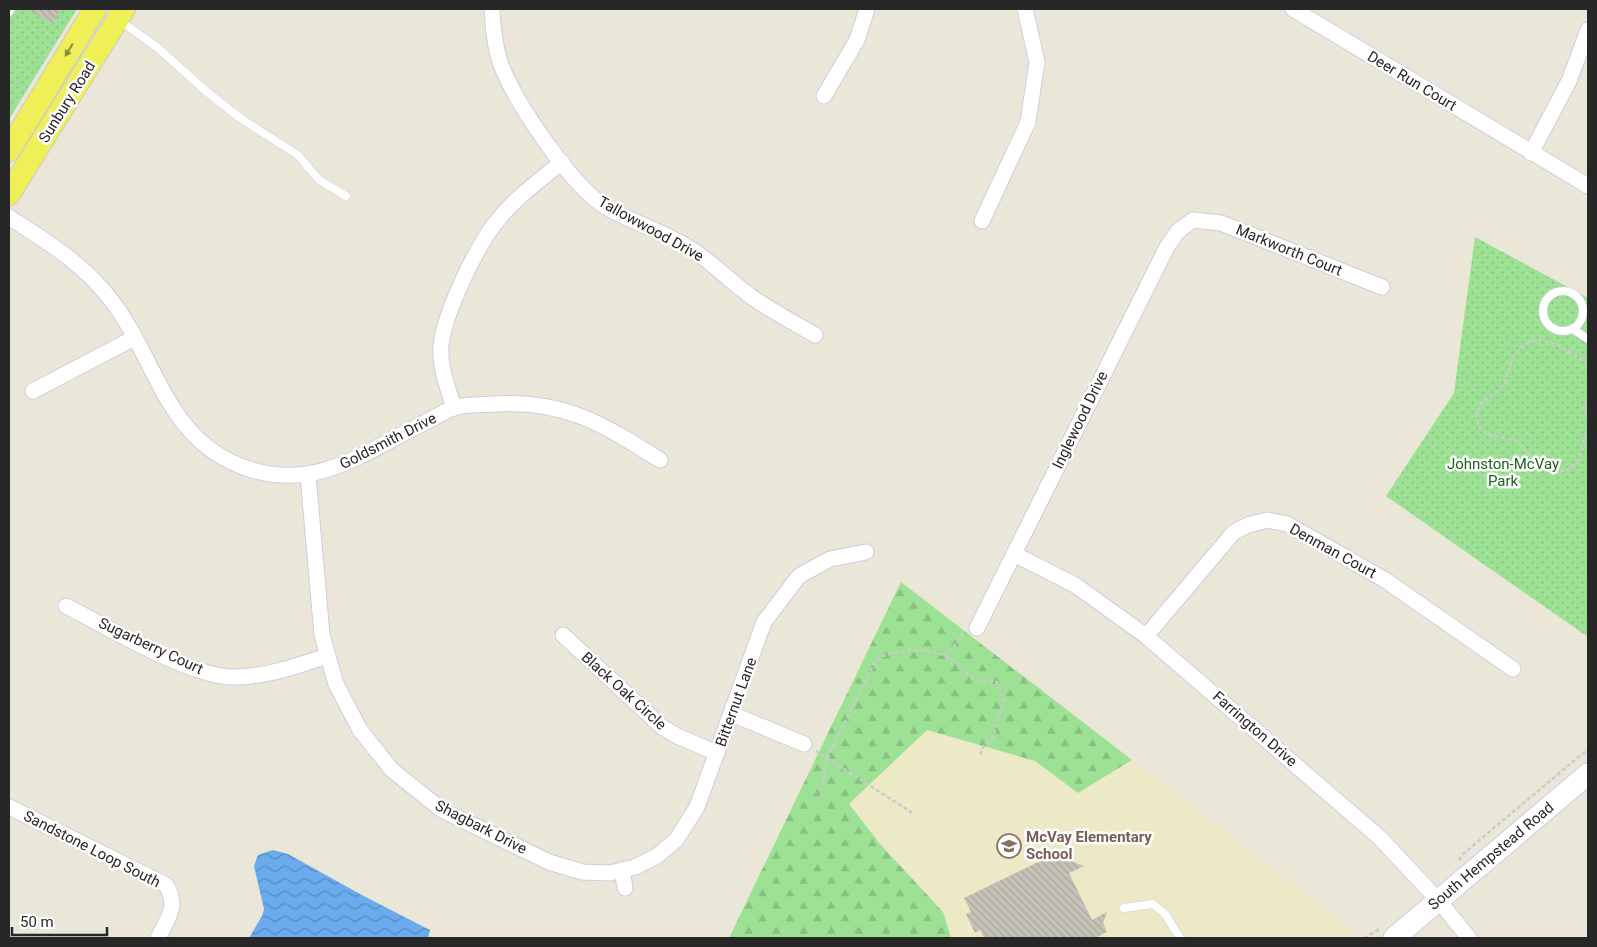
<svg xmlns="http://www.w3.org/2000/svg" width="1597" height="947" font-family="Roboto,sans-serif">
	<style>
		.education { fill: #ece9c7 }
		.green { fill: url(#green-dots) }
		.forest { fill: url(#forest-firs) }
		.water { fill: url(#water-waves) }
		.building { fill: url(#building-back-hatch) }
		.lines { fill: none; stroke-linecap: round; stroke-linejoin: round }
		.lane-casing { stroke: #cecde0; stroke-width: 9 }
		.street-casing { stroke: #cecde0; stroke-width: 17 }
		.secondary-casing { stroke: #cecde0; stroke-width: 23 }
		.primary-casing { stroke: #cbcbcb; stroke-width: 24 }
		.path { stroke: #cbcbcb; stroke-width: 2.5; stroke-dasharray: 4 2.5; stroke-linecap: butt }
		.lane { stroke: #fff; stroke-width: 8 }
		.street { stroke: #fff; stroke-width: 15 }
		.secondary { stroke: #fff; stroke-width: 21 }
		.primary { stroke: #efef58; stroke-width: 22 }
		.oneway { fill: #8b8b40 }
		.labels { text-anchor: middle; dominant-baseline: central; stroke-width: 5; stroke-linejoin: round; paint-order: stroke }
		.street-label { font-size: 15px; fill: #272727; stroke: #fff }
		.park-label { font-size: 15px; fill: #19621b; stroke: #fff }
		.education-label { font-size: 15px; font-weight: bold; fill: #785e54; stroke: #fff; text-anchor: start }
	</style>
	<defs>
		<pattern id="green-dots" width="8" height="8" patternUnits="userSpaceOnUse" patternTransform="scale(1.25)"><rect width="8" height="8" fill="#9ce194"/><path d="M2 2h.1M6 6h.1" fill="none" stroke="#86c180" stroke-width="1.8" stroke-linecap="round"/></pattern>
		<pattern id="forest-firs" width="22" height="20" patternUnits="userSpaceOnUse" patternTransform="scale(1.25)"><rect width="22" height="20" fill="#9ce194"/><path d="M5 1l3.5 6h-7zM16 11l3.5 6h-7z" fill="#86c180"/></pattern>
		<pattern id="water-waves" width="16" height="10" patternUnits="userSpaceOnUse" patternTransform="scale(1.25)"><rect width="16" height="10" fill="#6aabed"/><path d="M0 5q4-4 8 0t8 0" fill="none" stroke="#578bc0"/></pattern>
		<pattern id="building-back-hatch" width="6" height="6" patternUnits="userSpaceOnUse" patternTransform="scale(1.25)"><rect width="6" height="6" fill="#c5c3b8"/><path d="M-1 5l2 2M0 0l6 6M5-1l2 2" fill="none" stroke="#a9a89e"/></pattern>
	</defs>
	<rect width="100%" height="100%" fill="#eae6d8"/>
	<polygon class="education" points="901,582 1355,932 1348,938 729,938"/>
	<g class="green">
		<polygon points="9,9 77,9 9,119"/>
		<polygon points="1475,237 1588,298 1588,637 1386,496 1454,393"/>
	</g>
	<polygon class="forest" points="901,582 1132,760 1078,793 1035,761 927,730 849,804 880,844 943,912 951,938 729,938"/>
	<polygon class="water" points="273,850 288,854 360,894 420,925 430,930 428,938 249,938 262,916 264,909 254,866 258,855"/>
	<g class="building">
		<polygon points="28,9 61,9 52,24"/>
		<polygon points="1059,852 1061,857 1069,853 1073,862 1084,866 1069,873 1092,920 1107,912 1103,923 1107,932 1095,938 984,938 980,930 975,933 966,914 971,912 964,898"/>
	</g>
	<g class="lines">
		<g class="lane-casing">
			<g id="lane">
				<polyline points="9,12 11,9"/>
				<polyline points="119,20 158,48 207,92 240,118 298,155 319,180 346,196"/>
				<circle cx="1563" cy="311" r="20"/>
				<polyline points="1573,329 1588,339"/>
				<polyline points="1124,908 1153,904 1165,914 1180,938"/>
			</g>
		</g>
		<g class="street-casing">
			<g id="street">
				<path d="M 492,9 C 493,30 495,52 504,72 C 519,107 573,188 606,207 C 633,223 663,231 691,249 C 713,263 732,283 753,298 C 773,312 795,323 815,335"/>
				<polyline points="1293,9 1588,186"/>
				<polyline points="824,96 857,40 867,9"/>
				<polyline points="1531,153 1569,81 1588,30"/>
				<path d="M 9,217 C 47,242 83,263 111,300 C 158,360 165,442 249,469 C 318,491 366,451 424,423 C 434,418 443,412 453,408 C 465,404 480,405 493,404 C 563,399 603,424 660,460"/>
				<polyline points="982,221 1028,122 1037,62 1025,9"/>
				<polyline points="33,391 134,338"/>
				<path d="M 454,408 C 448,388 439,366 441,345 C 445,312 476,247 497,221 C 515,198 540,180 562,162"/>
				<polyline points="308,475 322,635 336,684 360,730 392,770 442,810 549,862 582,872 610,873 635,867 657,856 676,840 697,807 764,622 799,576 830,559 866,552"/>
				<polyline points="1014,554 1075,585 1146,636 1380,838 1439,901 1469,938"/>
				<path d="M 66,606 C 108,627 189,677 234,677 C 266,677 297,666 327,656"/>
				<polyline points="977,628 1167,247 1178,231 1193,220 1221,223 1382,287"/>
				<polyline points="563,635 662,727 677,736 717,753"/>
				<polyline points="1146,636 1234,532 1248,525 1267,520 1287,524 1385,580 1513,669"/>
				<polyline points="732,714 804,744"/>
				<path d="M 9,807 L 166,885 C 179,906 168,918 158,938"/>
				<polyline points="622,870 625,888"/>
			</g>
		</g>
		<g class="secondary-casing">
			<polyline id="secondary" points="1394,938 1588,774"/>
		</g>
		<g class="primary-casing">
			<g id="primary">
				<polyline points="9,150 95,9"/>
				<polyline points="9,194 124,9"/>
			</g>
		</g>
		<g class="path">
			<path d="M 1588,364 C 1564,348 1530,322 1512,361 C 1508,370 1508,379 1502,386 C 1493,397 1476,400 1477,417 C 1478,440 1500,434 1515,441 C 1534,452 1538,482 1568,469 C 1584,461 1581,443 1588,429"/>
			<polyline points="1588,401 1584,407 1588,416"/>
			<polyline points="945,657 964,633"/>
			<polyline points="816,751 914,814"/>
			<path d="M 821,797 L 827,758 L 875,661 C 894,647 928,647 950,658 C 959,663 965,674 974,679 C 980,682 990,681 997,682 L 1004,701 L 993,737 L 983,747 L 979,757"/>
			<polyline points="1459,860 1463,854 1588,749"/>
			<polyline points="1364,938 1380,929"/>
		</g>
		<use href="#lane" class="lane"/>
		<use href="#street" class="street"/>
		<use href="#secondary" class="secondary"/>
		<use href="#primary" class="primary"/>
	</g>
	<defs><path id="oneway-solid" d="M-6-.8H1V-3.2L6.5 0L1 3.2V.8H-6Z" transform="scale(1.25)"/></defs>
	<use class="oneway" href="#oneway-solid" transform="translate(69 50) rotate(121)"/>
	<defs>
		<g id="school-ring" transform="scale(1.25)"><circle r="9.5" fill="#fff" stroke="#8d6e63" stroke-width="1.5"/><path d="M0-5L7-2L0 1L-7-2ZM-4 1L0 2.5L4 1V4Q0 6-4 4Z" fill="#8d6e63"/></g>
	</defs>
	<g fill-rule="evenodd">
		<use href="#school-ring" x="1009" y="846"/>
	</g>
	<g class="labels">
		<g class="street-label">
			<text transform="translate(1412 81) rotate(31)">Deer Run Court</text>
			<text transform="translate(67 102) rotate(-58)">Sunbury Road</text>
			<text transform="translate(651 229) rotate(29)">Tallowwood Drive</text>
			<text transform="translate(1289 250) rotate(22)">Markworth Court</text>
			<text transform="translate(1080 420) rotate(-64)">Inglewood Drive</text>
			<text transform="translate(388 441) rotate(-27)">Goldsmith Drive</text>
			<text transform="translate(1333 551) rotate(29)">Denman Court</text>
			<text transform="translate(151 646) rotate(25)">Sugarberry Court</text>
			<text transform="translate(624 691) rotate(42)">Black Oak Circle</text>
			<text transform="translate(736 702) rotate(-70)">Bitternut Lane</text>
			<text transform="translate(1255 729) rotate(41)">Farrington Drive</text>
			<text transform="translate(481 827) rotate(27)">Shagbark Drive</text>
			<text transform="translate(92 849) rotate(27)">Sandstone Loop South</text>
			<text transform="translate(1491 856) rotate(-40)">South Hempstead Road</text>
		</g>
		<g class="park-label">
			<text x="1503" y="464">Johnston-McVay<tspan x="1503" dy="17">Park</tspan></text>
		</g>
		<g class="education-label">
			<text x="1026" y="837">McVay Elementary<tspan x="1026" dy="17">School</tspan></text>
		</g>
	</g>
	<rect width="1597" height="947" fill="none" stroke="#272727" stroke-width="20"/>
	<path d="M12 927v8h95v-8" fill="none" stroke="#272727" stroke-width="2.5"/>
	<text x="20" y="927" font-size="15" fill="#272727" stroke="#ffffff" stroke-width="4" paint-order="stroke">50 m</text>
</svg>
